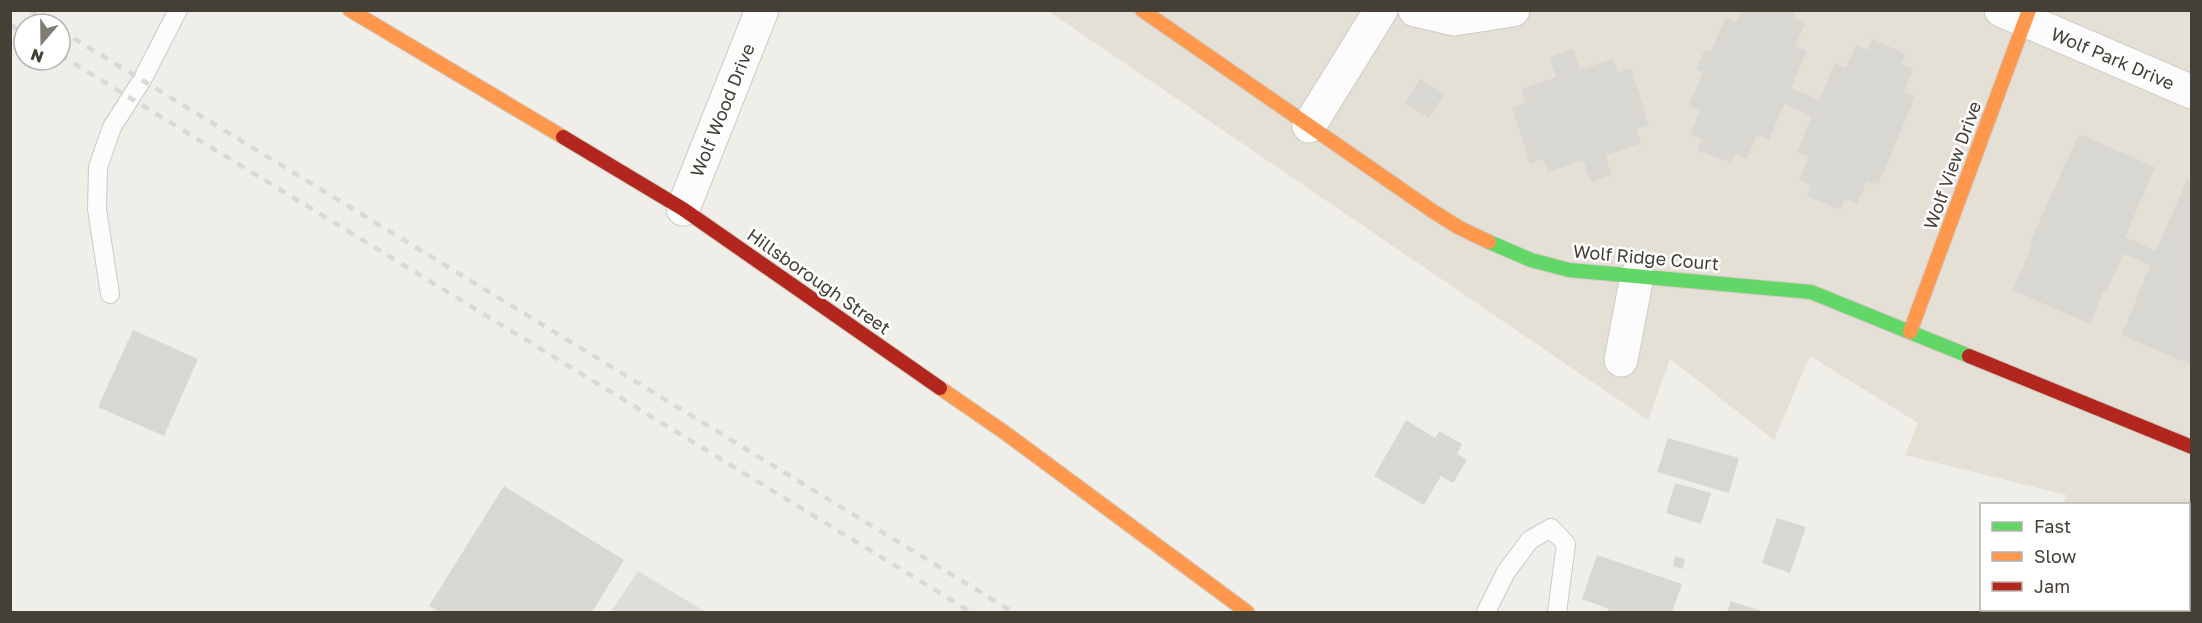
<svg xmlns="http://www.w3.org/2000/svg" width="2202" height="623" font-family="'Golos Text',sans-serif">
	<style>
		.residential { fill: #e4e0d6 }
		.parking { fill: #dfddd9 }
		.building { fill: #d9d7d2 }
		.lines { fill: none; stroke-linecap: round; stroke-linejoin: round }
		.lane-casing { stroke: #cccac5; stroke-width: 20 }
		.street-casing { stroke: #cccac5; stroke-width: 35 }
		.fast-casing { stroke: #cfcbc0; stroke-width: 16 }
		.slow-casing { stroke: #cfcbc0; stroke-width: 16 }
		.jam-casing { stroke: #cfcbc0; stroke-width: 16 }
		.lane { stroke: #fdfcfc; stroke-width: 18 }
		.street { stroke: #fdfcfc; stroke-width: 33 }
		.fast { stroke: #63d668; stroke-width: 14 }
		.slow { stroke: #ff974d; stroke-width: 14 }
		.jam { stroke: #b3261e; stroke-width: 14 }
		.rail { stroke: #d9d9d8; stroke-width: 4.5; stroke-dasharray: 8 8; stroke-linecap: butt }
		.labels { text-anchor: middle; dominant-baseline: central; stroke-width: 5; stroke-linejoin: round; paint-order: stroke }
		.street-label { font-size: 18px; fill: #454036; stroke: #fff }
	</style>
	<rect width="100%" height="100%" fill="#f0eee9"/>
	<polygon class="residential" points="1048,11 2191,11 2191,612 2022,612 2023,610 2188,610 2188,504 2063,504 2066,495 1905,455 1918,423 1810,356 1774,440 1670,359 1648,420"/>
	<polygon class="parking" points="638,571 706,612 611,612"/>
	<g class="building">
		<polygon points="1742,10 1796,10 1793,18 1805,24 1795,46 1807,51 1791,88 1819,100 1835,63 1846,68 1856,45 1868,50 1872,39 1906,54 1901,64 1913,69 1904,92 1915,97 1878,185 1867,181 1857,204 1845,199 1841,210 1807,196 1811,185 1799,180 1809,157 1797,152 1812,116 1784,104 1769,140 1757,135 1747,159 1735,154 1731,163 1698,150 1702,139 1690,134 1700,111 1689,105 1703,72 1696,70 1705,49 1711,51 1726,18 1737,22"/>
		<polygon points="1573,49 1580,70 1613,59 1618,73 1631,68 1649,125 1636,129 1641,144 1605,155 1612,175 1591,182 1583,160 1548,172 1543,159 1530,164 1512,107 1526,102 1521,89 1556,77 1550,57"/>
		<polygon points="1420,79 1444,94 1429,118 1405,103"/>
		<polygon points="2079,134 2155,167 2125,237 2156,251 2187,180 2192,182 2192,365 2122,335 2150,265 2123,254 2107,291 2104,290 2090,324 2013,290 2033,243 2030,242"/>
		<polygon points="133,330 198,359 164,436 98,407"/>
		<polygon points="1406,420 1435,438 1439,431 1462,444 1457,454 1467,460 1453,483 1441,476 1424,505 1374,476"/>
		<polygon points="1668,438 1739,458 1729,493 1657,472"/>
		<polygon points="1675,483 1711,493 1701,524 1666,513"/>
		<polygon points="504,486 624,560 592,612 440,612 429,606"/>
		<polygon points="1777,518 1806,527 1790,573 1762,563"/>
		<polygon points="1597,555 1682,584 1672,612 1608,612 1609,609 1582,599"/>
		<polygon points="1675,556 1685,559 1683,569 1673,566"/>
		<polygon points="1731,601 1764,612 1727,612"/>
	</g>
	<g class="lines">
		<g class="lane-casing">
			<g id="lane">
				<polyline points="110,294 97,209 98,167 112,127 142,80 178,10"/>
				<polyline points="1486,612 1506,572 1530,540 1551,528 1566,544 1557,612"/>
			</g>
		</g>
		<g class="street-casing">
			<g id="street">
				<polyline points="1415,10 1454,19 1513,10"/>
				<polyline points="2001,10 2192,92"/>
				<polyline points="1309,126 1381,10"/>
				<polyline points="683,209 762,10"/>
				<polyline points="1621,360 1637,276"/>
			</g>
		</g>
		<g class="fast-casing">
			<polyline id="fast" points="1489,242 1531,260 1569,270 1811,292 1969,356"/>
		</g>
		<g class="slow-casing">
			<g id="slow">
				<polyline points="350,10 563,137"/>
				<polyline points="1142,10 1431,210 1458,227 1489,242"/>
				<polyline points="1910,332 2029,10"/>
				<polyline points="940,388 1004,432 1247,612"/>
			</g>
		</g>
		<g class="jam-casing">
			<g id="jam">
				<polyline points="563,137 683,209 940,388"/>
				<polyline points="1969,356 2192,447"/>
			</g>
		</g>
		<use href="#lane" class="lane"/>
		<use href="#street" class="street"/>
		<use href="#fast" class="fast"/>
		<use href="#slow" class="slow"/>
		<use href="#jam" class="jam"/>
		<g class="rail">
			<polyline points="29,10 51,24"/>
			<polyline points="10,25 24,33"/>
			<polyline points="60,30 1013,612"/>
			<polyline points="60,55 971,612"/>
		</g>
	</g>
	<g class="labels">
		<g class="street-label">
			<text transform="translate(2113 58) rotate(23)">Wolf Park Drive</text>
			<text transform="translate(722 110) rotate(-68)">Wolf Wood Drive</text>
			<text transform="translate(1952 165) rotate(-70)">Wolf View Drive</text>
			<text transform="translate(1646 257) rotate(5)">Wolf Ridge Court</text>
			<text transform="translate(819 281) rotate(35)">Hillsborough Street</text>
		</g>
	</g>
	<rect width="2202" height="623" fill="none" stroke="#454036" stroke-width="24"/>
	<rect x="1980" y="503" width="210" height="108" fill="#ffffff" stroke="#b5b3af" stroke-width="1.5"/>
	<rect x="1992" y="522" width="30" height="9" fill="#63d668" stroke="#b5b3af" stroke-width="1.5"/>
	<text x="2034" y="533" font-size="18" fill="#454036">Fast</text>
	<rect x="1992" y="552" width="30" height="9" fill="#ff974d" stroke="#b5b3af" stroke-width="1.5"/>
	<text x="2034" y="563" font-size="18" fill="#454036">Slow</text>
	<rect x="1992" y="582" width="30" height="9" fill="#b3261e" stroke="#b5b3af" stroke-width="1.5"/>
	<text x="2034" y="593" font-size="18" fill="#454036">Jam</text>
	<g transform="translate(42 42) rotate(200)"><circle r="28" fill="#ffffff" stroke="#b5b3af" stroke-width="1.5"/>
	<path d="M0-4.5L10 22L0 15L-10 22Z" fill="#817d75"/>
	<text y="-9" font-size="16" font-weight="bold" text-anchor="middle" fill="#454036">N</text>
	</g>
</svg>
